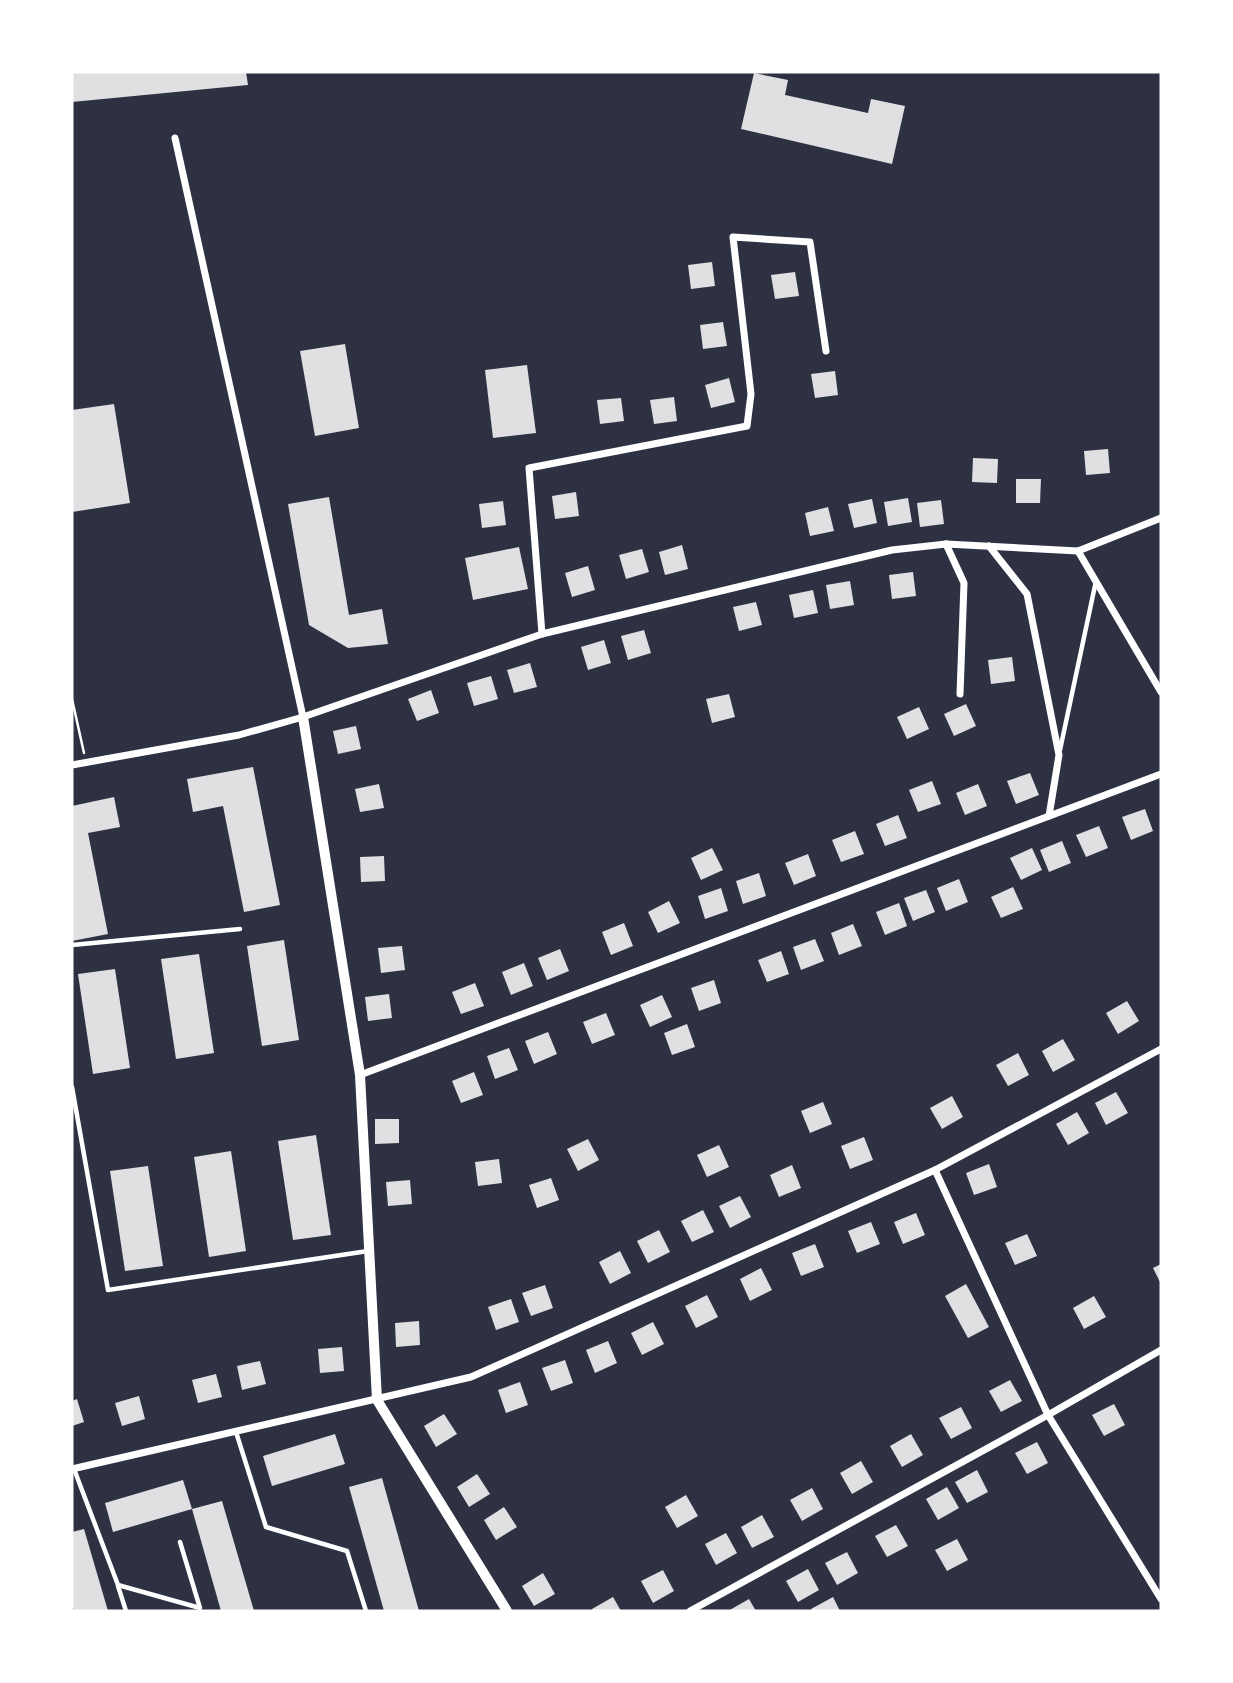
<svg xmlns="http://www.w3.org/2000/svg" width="1233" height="1683" font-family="'Times New Roman',serif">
<rect width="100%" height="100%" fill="#2d3142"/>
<g fill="#e0e0e3">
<polygon points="72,72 246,72 248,85 72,102"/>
<polygon points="754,73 788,80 785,95 868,113 871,99 905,106 892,164 741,129"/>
<polygon points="712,262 715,286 691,289 688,265"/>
<polygon points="795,272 799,296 775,299 771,275"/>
<polygon points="723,322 727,346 703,349 700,325"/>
<polygon points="345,344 359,428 315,436 300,351"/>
<polygon points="527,365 536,433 493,438 485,370"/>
<polygon points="835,371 838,395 815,398 811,374"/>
<polygon points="729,378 735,402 711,408 705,385"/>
<polygon points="674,397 677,421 654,424 650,400"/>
<polygon points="621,398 624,421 600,424 597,400"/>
<polygon points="114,404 130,503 72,512 72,410"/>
<polygon points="1108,449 1110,473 1086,475 1084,451"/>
<polygon points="973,458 998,459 997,483 972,482"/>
<polygon points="1016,479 1041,479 1040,503 1016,503"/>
<polygon points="576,492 579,516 555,519 552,496"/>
<polygon points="329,497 349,615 382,609 388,644 348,648 309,625 288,504"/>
<polygon points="908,498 912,522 888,526 884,502"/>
<polygon points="872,499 877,523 854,528 848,504"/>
<polygon points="941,500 944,524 920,527 917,503"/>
<polygon points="503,501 506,525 482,528 479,504"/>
<polygon points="828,507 834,531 810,536 805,513"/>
<polygon points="682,545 688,569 665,575 659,552"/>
<polygon points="519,547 528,589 473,600 465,558"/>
<polygon points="642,549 649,572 626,579 619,555"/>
<polygon points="588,566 595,590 572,597 565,573"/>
<polygon points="913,572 916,596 892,599 889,575"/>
<polygon points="850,581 854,605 830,609 826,585"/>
<polygon points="813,590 818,613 794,618 789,595"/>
<polygon points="756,602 762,625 739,631 733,607"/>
<polygon points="644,630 651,653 628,660 621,636"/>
<polygon points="604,640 611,663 588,670 581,647"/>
<polygon points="1012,657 1015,681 991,684 988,660"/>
<polygon points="530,663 537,687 514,693 507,670"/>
<polygon points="491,676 498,699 474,706 467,683"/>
<polygon points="431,690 439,713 417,721 408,699"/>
<polygon points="729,694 735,717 712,723 706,699"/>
<polygon points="966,704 976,726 954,736 944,714"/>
<polygon points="919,707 929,729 907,739 897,717"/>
<polygon points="356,726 361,749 338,754 333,731"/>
<polygon points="253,767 280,905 244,912 223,806 193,812 187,779"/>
<polygon points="1030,773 1039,795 1016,804 1007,781"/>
<polygon points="932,781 941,804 918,812 909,790"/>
<polygon points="379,784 384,808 360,812 355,789"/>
<polygon points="978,784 987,806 965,815 956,793"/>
<polygon points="114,797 120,827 88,833 108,934 72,941 72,806"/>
<polygon points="1145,809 1153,831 1131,840 1122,817"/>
<polygon points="898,815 907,838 885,846 876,824"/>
<polygon points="1099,826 1108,848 1086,857 1076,835"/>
<polygon points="855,831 864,854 841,862 832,840"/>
<polygon points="1062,841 1071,863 1049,872 1040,850"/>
<polygon points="712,848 723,870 701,880 691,858"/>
<polygon points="1032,848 1042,870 1021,880 1010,858"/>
<polygon points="808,854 816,876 794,885 785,863"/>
<polygon points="384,856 385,881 361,882 360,857"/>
<polygon points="759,873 766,896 743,904 736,881"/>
<polygon points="959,879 968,902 946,911 937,888"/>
<polygon points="1013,887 1023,909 1001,918 991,897"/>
<polygon points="721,888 728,911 705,919 698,896"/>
<polygon points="926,890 935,912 913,921 904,898"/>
<polygon points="669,901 680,923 658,933 648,912"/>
<polygon points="899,903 907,926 885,935 876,912"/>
<polygon points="624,923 633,946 611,955 602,932"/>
<polygon points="853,924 862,946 839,955 831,933"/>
<polygon points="815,939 824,961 801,970 793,947"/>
<polygon points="284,940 299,1040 262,1046 247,946"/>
<polygon points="402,946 405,970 381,973 378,948"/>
<polygon points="560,949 569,971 547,980 538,958"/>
<polygon points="781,951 789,974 767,982 758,960"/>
<polygon points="199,954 214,1053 176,1059 161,959"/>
<polygon points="524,963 533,986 511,995 502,972"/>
<polygon points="115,969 130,1068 93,1074 78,974"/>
<polygon points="714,980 721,1003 699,1011 691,988"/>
<polygon points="475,983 484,1006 461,1014 452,992"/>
<polygon points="389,994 392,1018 368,1021 365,997"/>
<polygon points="662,995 672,1017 650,1027 640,1005"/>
<polygon points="1127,1001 1139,1021 1118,1034 1106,1013"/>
<polygon points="606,1013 615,1035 592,1044 583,1022"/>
<polygon points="687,1024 695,1047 672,1055 664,1033"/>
<polygon points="548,1032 557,1054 534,1064 525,1041"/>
<polygon points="1063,1039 1075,1060 1053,1072 1042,1051"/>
<polygon points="509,1048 518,1070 495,1079 487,1056"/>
<polygon points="1018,1053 1029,1075 1008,1086 996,1065"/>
<polygon points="474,1072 483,1095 461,1103 452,1081"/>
<polygon points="1116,1092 1128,1113 1106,1125 1095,1103"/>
<polygon points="952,1096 963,1117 942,1129 930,1108"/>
<polygon points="823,1102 832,1124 810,1133 801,1111"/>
<polygon points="1077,1112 1089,1133 1068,1145 1056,1124"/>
<polygon points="375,1119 399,1119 399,1143 375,1144"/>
<polygon points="316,1135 331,1235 293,1240 278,1141"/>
<polygon points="864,1137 873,1160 850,1169 841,1146"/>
<polygon points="588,1139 599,1160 578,1171 567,1149"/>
<polygon points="719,1145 729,1167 707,1177 697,1155"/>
<polygon points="231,1151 246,1251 209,1257 194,1157"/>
<polygon points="499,1159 502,1183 478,1186 475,1162"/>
<polygon points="989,1164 997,1187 974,1195 966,1173"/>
<polygon points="792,1165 801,1188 779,1197 770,1175"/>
<polygon points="148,1166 163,1266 125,1271 110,1171"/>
<polygon points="551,1178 559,1200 537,1208 529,1185"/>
<polygon points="410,1180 412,1204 388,1206 386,1182"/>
<polygon points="740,1196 751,1217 730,1228 719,1206"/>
<polygon points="703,1210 714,1232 692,1242 681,1221"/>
<polygon points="916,1213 925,1235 903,1244 894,1222"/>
<polygon points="871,1222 880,1244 857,1253 848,1231"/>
<polygon points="659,1230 670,1252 648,1263 637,1241"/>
<polygon points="1027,1234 1037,1256 1015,1265 1005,1243"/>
<polygon points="815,1244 824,1267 801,1276 792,1253"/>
<polygon points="620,1251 631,1273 610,1284 599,1262"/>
<polygon points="1161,1264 1161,1284 1153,1268"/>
<polygon points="761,1268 772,1290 750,1301 740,1279"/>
<polygon points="966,1284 989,1327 968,1338 945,1296"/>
<polygon points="545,1285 553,1308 531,1316 522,1293"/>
<polygon points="707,1295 718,1317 696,1328 685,1306"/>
<polygon points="1094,1296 1106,1317 1084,1329 1073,1308"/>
<polygon points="511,1299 519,1322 496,1330 488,1307"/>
<polygon points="419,1321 420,1345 396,1347 395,1323"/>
<polygon points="653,1322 664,1344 642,1355 631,1333"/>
<polygon points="608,1341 617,1363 595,1373 586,1350"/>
<polygon points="342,1347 344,1371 320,1373 318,1349"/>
<polygon points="565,1360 573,1383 551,1391 542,1368"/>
<polygon points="260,1361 266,1384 242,1390 237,1366"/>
<polygon points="216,1374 222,1397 198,1403 192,1380"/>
<polygon points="1010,1380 1022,1401 1001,1412 989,1391"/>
<polygon points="520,1382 528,1405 506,1413 498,1390"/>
<polygon points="139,1396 145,1419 122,1426 115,1403"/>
<polygon points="77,1399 84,1422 72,1426 72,1401"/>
<polygon points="1114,1404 1125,1425 1104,1436 1092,1415"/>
<polygon points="961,1407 972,1428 951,1439 939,1418"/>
<polygon points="444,1414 457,1434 436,1447 424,1426"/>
<polygon points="335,1434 345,1464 272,1486 263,1456"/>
<polygon points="911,1434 923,1455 902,1467 890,1446"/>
<polygon points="1037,1442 1048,1463 1027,1474 1015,1453"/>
<polygon points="861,1461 873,1482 852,1494 840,1473"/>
<polygon points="977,1470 988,1492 967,1503 955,1482"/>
<polygon points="477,1474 490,1494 469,1507 457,1487"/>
<polygon points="382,1478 419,1611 384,1611 349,1487"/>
<polygon points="183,1480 192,1509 113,1532 105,1503"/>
<polygon points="947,1487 959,1508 938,1520 926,1499"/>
<polygon points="812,1488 823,1509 802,1521 790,1500"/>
<polygon points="686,1495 698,1516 677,1528 665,1507"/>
<polygon points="222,1501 254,1611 221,1611 192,1509"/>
<polygon points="504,1507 517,1527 496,1540 484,1520"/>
<polygon points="762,1515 774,1537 752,1548 741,1527"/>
<polygon points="896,1525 908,1546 887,1557 875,1536"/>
<polygon points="84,1529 108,1611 74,1611 72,1603 72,1532"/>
<polygon points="726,1533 737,1553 716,1565 705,1544"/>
<polygon points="957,1539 968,1560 947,1571 935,1550"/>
<polygon points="847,1552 858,1573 837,1585 825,1563"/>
<polygon points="808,1569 819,1590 798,1602 786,1581"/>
<polygon points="663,1570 674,1591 653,1603 641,1581"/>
<polygon points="543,1573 555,1594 534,1606 522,1586"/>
<polygon points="613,1597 621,1611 593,1611 592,1609"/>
<polygon points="833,1597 840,1611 813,1611 811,1609"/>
<polygon points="749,1599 756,1611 728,1611"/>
</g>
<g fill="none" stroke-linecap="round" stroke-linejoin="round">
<polyline stroke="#fff" stroke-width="2.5" points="72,699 84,753"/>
<g stroke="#fff" stroke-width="4.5">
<polyline points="1060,750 1096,581"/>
<polyline points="72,945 240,929"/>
<polyline points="72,1087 108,1290 368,1251"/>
<polyline points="236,1432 266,1527 347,1551 366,1611"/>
<polyline points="74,1469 118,1585 200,1608 180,1542"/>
<polyline points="118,1586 126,1611"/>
</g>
<g stroke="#fff" stroke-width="7">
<polyline points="175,138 303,717"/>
<polyline points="946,544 964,583 960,694"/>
<polyline points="989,546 1027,594 1059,755 1049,816"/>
<polyline points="1078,551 1161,692"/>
<polyline points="542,634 529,468 747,426 751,394 733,237 810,242 826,351"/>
<polyline points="72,765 239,735 303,717 542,634 892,550 946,544 1078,551 1161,518"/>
<polyline points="360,1075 1161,774"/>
<polyline points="935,1170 1048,1415 1161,1599"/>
<polyline points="72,1469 471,1377 935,1170 1161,1049"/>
<polyline points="690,1611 1048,1415 1161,1350"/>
</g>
<polyline stroke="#fff" stroke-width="10" points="303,717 360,1075 377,1400 507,1611"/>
</g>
<rect width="1233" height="1683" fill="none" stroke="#ffffff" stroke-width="147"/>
</svg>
